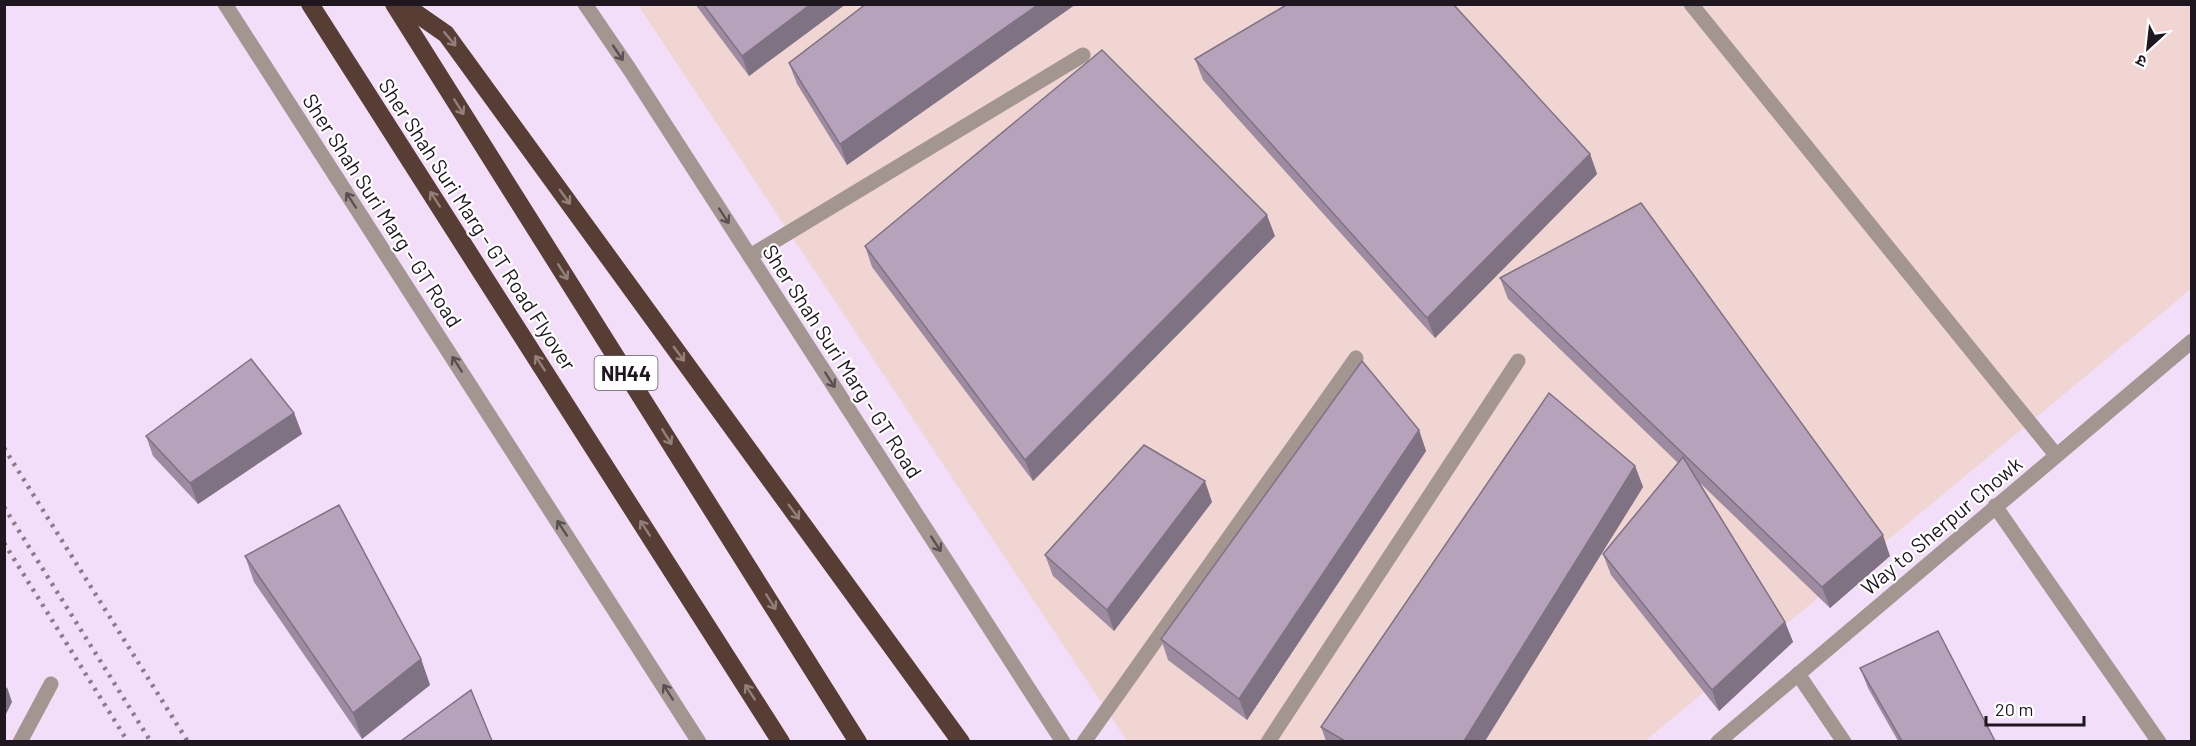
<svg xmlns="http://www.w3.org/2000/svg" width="2196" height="746" font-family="Barlow,'Noto Sans Devanagari',sans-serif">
<rect width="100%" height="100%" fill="#f2def8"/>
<polygon fill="#f0d5d2" points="638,5 2191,5 2191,289 1645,741 1127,741"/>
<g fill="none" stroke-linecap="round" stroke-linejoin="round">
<g stroke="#a39691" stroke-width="15">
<polyline points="225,4 699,742"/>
<polyline points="585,4 630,70 1063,742"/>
<polyline points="1691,4 2056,455"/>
<polyline points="750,256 1083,55"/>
<polyline points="1995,506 2159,742"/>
<polyline points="1798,674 1844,742"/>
<polyline points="20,742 51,684"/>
<polyline points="1084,742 1356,358"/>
<polyline points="1268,742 1518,361"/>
<polyline points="1718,742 2192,341"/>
</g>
<g stroke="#573d33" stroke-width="18">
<polyline points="310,4 781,742"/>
<polyline points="394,4 858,742"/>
<polyline points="403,4 446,34 961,742"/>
</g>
<g stroke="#8a7c8e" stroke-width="4.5" stroke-dasharray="3 6" stroke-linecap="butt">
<polyline points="4,448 188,742"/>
<polyline points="4,507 151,742"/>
<polyline points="4,543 128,742"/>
</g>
</g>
<g fill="#9d8ca1">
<polygon points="695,4 846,4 749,76"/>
<polygon points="866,4 1076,4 847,165 797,84 789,63"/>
<polygon points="1195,59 1590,154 1597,174 1435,338 1203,80"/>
<polygon points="1275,236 1033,481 872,267 865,246"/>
<polygon points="1500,278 1890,556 1830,608 1700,483 1785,622 1793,642 1719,711 1611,575 1603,554 1678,463 1508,299"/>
<polygon points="294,413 302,434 198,504 153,456 146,436"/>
<polygon points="1419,430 1426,451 1247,720 1168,660 1161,639"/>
<polygon points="1635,466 1643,487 1485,741 1326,741 1321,727"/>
<polygon points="1212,502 1114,631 1053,576 1045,555"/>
<polygon points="245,556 421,659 430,685 362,739 254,582"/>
<polygon points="1860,668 1995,741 1898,741 1868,688"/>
</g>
<g fill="#7f7283">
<polygon points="811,4 846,4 749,76 742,56"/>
<polygon points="1039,4 1076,4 847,165 840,144"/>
<polygon points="1590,154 1597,174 1435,338 1427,318"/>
<polygon points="1267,215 1275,236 1033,481 1025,460"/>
<polygon points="294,413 302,434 198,504 190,483"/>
<polygon points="1419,430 1426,451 1247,720 1239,699"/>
<polygon points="1635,466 1643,487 1485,741 1464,741"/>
<polygon points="1205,481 1212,502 1114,631 1107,610"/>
<polygon points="1883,535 1890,556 1830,608 1822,587"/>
<polygon points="1785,622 1793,642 1719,711 1712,690"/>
<polygon points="421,659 430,685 362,739 353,713"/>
<polygon points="7,687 12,702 4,718 4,692"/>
</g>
<g fill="#b6a3bb" stroke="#7f7283" stroke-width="1.5">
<polygon points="703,4 811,4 742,56"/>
<polygon points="866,4 1039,4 840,144 789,63"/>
<polygon points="1288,4 1453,4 1590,154 1427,318 1195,59"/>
<polygon points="1102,50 1267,215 1025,460 865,246"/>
<polygon points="1641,203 1883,535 1822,587 1500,278"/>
<polygon points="251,359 294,413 190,483 146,436"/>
<polygon points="1362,361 1419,430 1239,699 1161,639"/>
<polygon points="1549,393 1635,466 1464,741 1345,741 1321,727"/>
<polygon points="1144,445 1205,481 1107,610 1045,555"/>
<polygon points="1683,457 1785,622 1712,690 1603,554"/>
<polygon points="339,505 421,659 353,713 245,556"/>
<polygon points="1938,631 1995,741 1902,741 1860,668"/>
<polygon points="471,690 492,741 401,741"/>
</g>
<defs><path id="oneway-shaft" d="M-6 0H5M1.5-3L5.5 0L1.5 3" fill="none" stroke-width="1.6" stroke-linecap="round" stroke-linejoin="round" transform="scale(1.5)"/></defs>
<g stroke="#92817a">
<use href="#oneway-shaft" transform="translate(450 39) rotate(50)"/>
<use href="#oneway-shaft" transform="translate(459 107) rotate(58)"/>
<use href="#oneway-shaft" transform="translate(565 197) rotate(54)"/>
<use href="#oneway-shaft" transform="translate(435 199) rotate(-123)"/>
<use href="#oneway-shaft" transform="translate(563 272) rotate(58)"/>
<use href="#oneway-shaft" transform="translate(679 354) rotate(54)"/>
<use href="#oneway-shaft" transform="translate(540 363) rotate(-123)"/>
<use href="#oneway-shaft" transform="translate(667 437) rotate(58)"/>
<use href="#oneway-shaft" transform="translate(794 512) rotate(54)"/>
<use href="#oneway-shaft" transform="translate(645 528) rotate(-123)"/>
<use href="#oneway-shaft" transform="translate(771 602) rotate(58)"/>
<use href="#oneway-shaft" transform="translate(750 692) rotate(-123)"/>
</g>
<g stroke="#5a5053">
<use href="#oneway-shaft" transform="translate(618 53) rotate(56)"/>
<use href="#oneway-shaft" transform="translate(351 200) rotate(-123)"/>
<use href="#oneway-shaft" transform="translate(724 216) rotate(57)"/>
<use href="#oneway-shaft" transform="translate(457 364) rotate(-123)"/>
<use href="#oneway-shaft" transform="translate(830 380) rotate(57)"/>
<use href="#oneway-shaft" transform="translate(562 528) rotate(-123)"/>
<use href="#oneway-shaft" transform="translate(936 544) rotate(57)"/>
<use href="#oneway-shaft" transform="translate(668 692) rotate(-123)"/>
</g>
<g text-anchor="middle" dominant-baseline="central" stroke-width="4.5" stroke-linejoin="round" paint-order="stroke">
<rect fill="#fff" stroke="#625d63" stroke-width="1.5" x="594.5" y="356" width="63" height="34" rx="4.5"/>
<g font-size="20" font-weight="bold" fill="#1e1720">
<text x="626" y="373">NH44</text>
</g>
<g font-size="21" fill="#1e1720" stroke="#fff">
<text transform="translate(383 210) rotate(57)">Sher Shah Suri Marg - GT Road</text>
<text transform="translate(478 224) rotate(57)">Sher Shah Suri Marg - GT Road Flyover</text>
<text transform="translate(843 361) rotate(57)">Sher Shah Suri Marg - GT Road</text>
<text transform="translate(1941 525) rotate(-40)">Way to Sherpur Chowk</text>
</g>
</g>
<rect width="2196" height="746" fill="none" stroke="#1e1720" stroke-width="12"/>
<g transform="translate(2148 48) rotate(207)" stroke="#ffffff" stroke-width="4.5" paint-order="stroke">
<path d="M0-4.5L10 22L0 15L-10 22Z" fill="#1e1720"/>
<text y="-9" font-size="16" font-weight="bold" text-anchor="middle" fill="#1e1720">उ</text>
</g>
<path d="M1986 716v9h98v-9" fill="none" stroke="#1e1720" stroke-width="3"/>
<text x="1995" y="716" font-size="18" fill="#1e1720" stroke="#ffffff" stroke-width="4.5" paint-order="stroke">20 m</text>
</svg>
